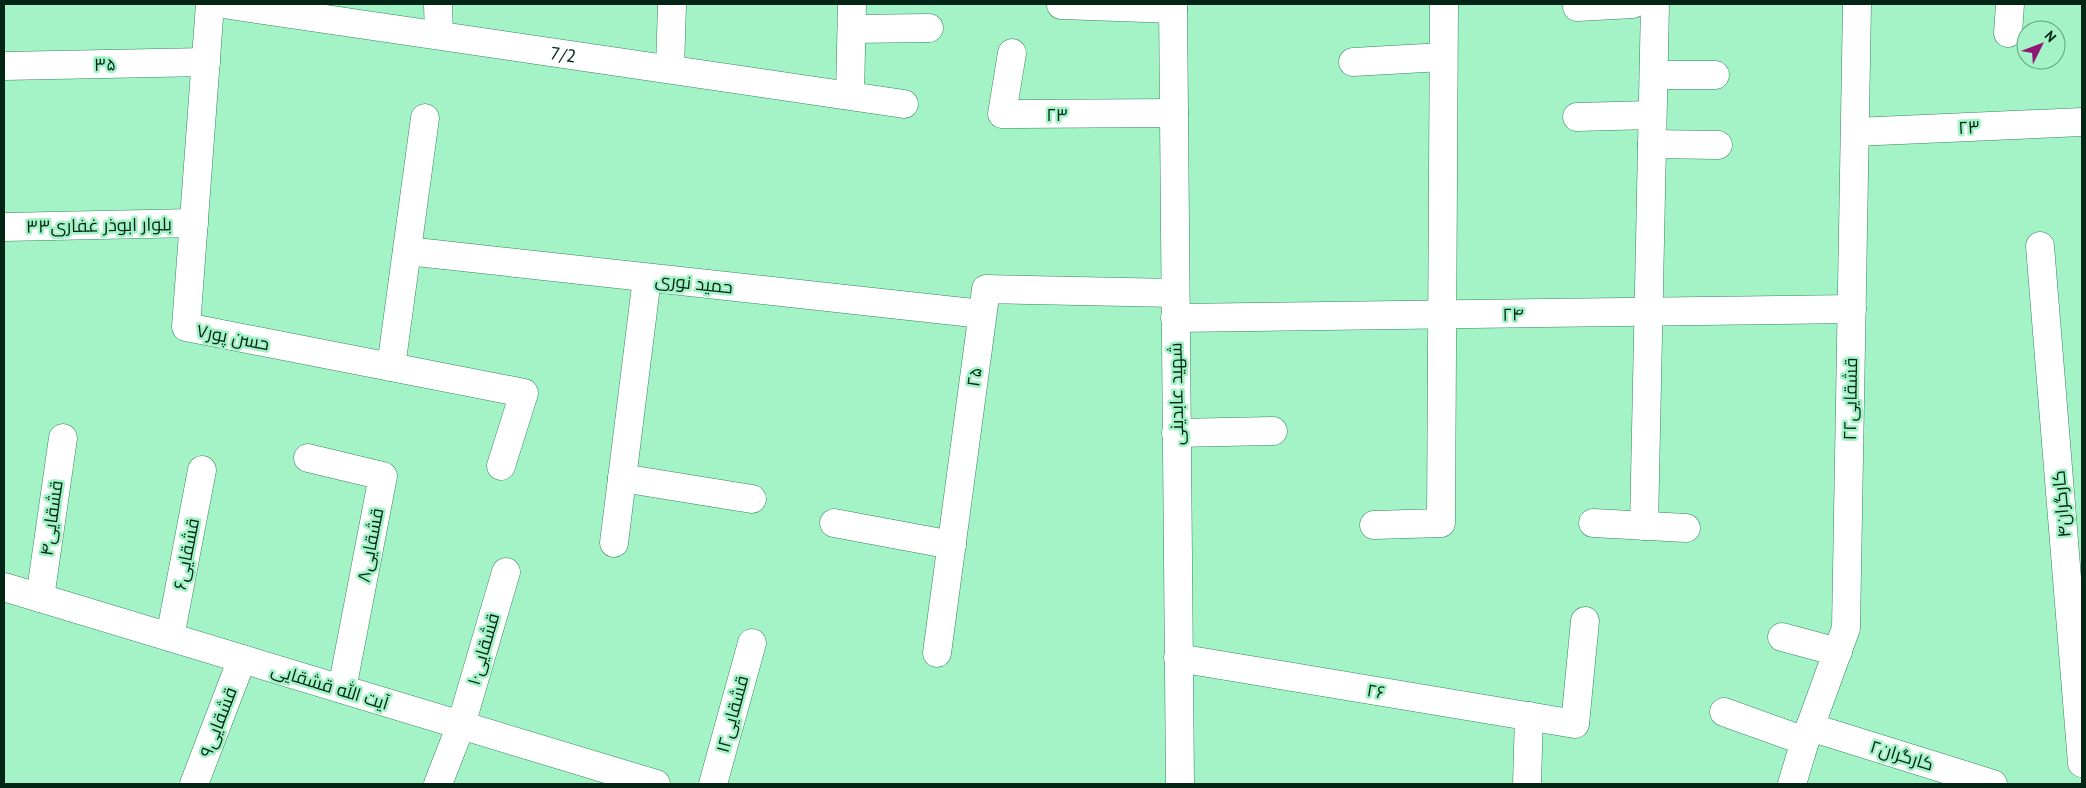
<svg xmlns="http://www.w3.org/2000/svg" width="2086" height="788" font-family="'PT Sans',Cairo,sans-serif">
<rect width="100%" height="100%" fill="#a3f3c7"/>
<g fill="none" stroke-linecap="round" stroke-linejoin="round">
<g stroke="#35855f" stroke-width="29">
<g id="minor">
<polyline points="210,4 186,327 524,393 501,466"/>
<path id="s1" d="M223,4L904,104"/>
<polyline points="438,4 439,35"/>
<polyline points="1173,4 1180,784"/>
<polyline points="1061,5 1173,9"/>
<polyline points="1577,7 1633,4"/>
<polyline points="852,29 929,28"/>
<polyline points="2008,33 2010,4"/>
<polyline points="1012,53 1002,114 1174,113"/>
<polyline points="1353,62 1443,57"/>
<polyline points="4,66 206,62"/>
<polyline points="670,69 672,4"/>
<polyline points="1654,75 1715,75"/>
<polyline points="850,95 852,4"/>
<polyline points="1577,117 1652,115"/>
<polyline points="1855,132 2082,122"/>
<polyline points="1652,144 1718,145"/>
<polyline points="4,227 194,223"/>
<polyline points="2040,246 2082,763"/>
<polyline points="407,251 982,314"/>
<polyline points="1175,318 1852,309"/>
<polyline points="391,367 425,118"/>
<polyline points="1176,433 1273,431"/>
<polyline points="308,458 383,476 342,689"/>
<polyline points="622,478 752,499"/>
<polyline points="834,523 952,545"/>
<polyline points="1593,523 1686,528"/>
<polyline points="1374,525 1441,523 1444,4"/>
<polyline points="1644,526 1655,4"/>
<polyline points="614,543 647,278"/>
<polyline points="4,587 656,784"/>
<polyline points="40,598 63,438"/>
<polyline points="170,637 202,470"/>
<polyline points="1782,637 1838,652"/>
<polyline points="937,653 986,289 1175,293"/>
<polyline points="1178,658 1575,724 1585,621"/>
<polyline points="1724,712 1805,741"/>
<polyline points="1810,727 1993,784"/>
<polyline points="194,784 242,659"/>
<polyline points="438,784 461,725 506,572"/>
<polyline points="713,784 752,643"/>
<polyline points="1527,784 1529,716"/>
<polyline points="1792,784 1805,741 1846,628 1857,4"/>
</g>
</g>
<use href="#minor" stroke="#fff" stroke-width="28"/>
</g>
<g text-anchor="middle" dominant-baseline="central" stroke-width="5" stroke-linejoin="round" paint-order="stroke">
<g font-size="18" fill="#032515" stroke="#a3f3c7">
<text stroke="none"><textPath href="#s1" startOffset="344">7/2</textPath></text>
<text transform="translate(105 64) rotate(-1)">۳۵</text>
<text x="1057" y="114">۲۳</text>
<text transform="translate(1969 127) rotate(-3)">۲۳</text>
<text transform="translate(99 225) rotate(-1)">بلوار ابوذر غفاری۳۳</text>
<text transform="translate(694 283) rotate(6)">حمید نوری</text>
<text transform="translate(1513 314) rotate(-1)">۲۴</text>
<text transform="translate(233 337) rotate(11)">حسن پور۷</text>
<text transform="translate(974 377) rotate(-82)">۲۵</text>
<text transform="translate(1176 394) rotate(-91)">شهید عابدینی</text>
<text transform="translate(1850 399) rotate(-89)">۲۲قشقایی</text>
<text transform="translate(2061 504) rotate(-95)">کارگران۴</text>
<text transform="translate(51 518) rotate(-82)">۴قشقایی</text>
<text transform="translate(370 545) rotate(-79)">۸قشقایی</text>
<text transform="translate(186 554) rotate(-79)">۶قشقایی</text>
<text transform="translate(483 649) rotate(-74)">۱۰قشقایی</text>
<text transform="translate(330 686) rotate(17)">آیت الله قشقایی</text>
<text transform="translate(1376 691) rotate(9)">۲۶</text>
<text transform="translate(732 714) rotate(-75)">قشقایی۱۲</text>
<text transform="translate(218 722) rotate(-69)">۹قشقایی</text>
<text transform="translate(1902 755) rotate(17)">کارگران۲</text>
</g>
</g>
<rect width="2086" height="788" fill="none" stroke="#032515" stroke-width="10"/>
<g transform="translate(2041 45) rotate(48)"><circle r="24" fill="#a3f3c7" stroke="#63a180"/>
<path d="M0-4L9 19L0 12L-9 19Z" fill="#901775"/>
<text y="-8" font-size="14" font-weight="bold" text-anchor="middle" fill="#032515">N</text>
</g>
</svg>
